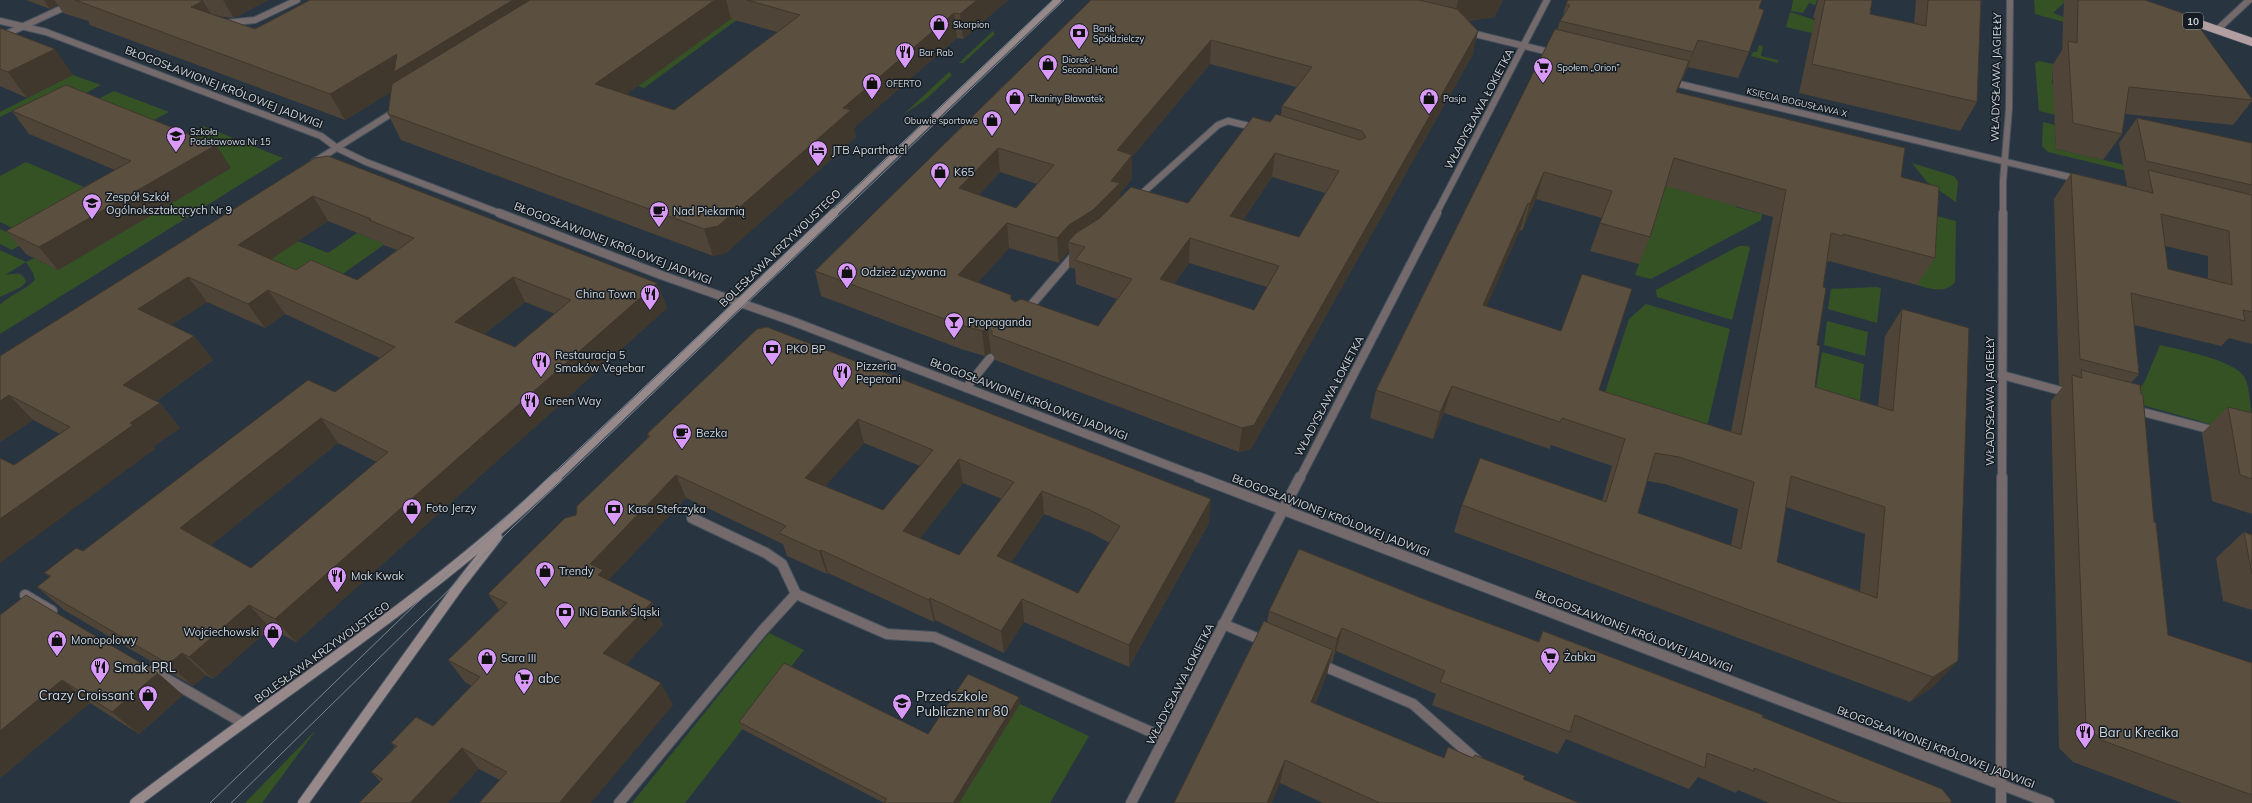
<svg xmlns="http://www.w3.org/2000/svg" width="2252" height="803" font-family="Mulish,sans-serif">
<rect width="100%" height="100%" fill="#283541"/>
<g fill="#355225">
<polygon points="1793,0 1817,0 1815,5 1809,3 1803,13 1791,11"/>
<polygon points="2034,0 2063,0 2066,1 2053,13 2159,53 2064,22 2035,14"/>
<polygon points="750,5 753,8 644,88 638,86"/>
<polygon points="1790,12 1815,20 1812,33 1786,27"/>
<polygon points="993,31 995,34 963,63 959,63"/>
<polygon points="1759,45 1763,46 1761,56 1778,60 1778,63 1751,56 1753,52 1757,52"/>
<polygon points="2039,61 2086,71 2052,66 2052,84 2125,100 2091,123 2039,111 2035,63"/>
<polygon points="949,72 952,75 925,100 904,114"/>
<polygon points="73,75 101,85 41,116 20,107 0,117 0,112"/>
<polygon points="114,91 169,112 137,129 82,107"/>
<polygon points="2043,122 2092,134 2092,136 2055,128 2056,149 2134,167 2135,173 2048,152 2042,146"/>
<path d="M203,126L283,158L0,334V305C10,294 23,292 35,280L33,273L26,262L5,275C14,274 23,271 26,282L21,287L0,297V250L26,262L34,258L58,270L231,168L172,144Z"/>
<polygon points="26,162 105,196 33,238 0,222 0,176"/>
<polygon points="1912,163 1954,176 1958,182 1956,202 1927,182"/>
<polygon points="1645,180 1736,205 1736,207 1762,214 1761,220 1651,279 1635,275 1639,264"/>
<path d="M1879,201L1956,221L1955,282C1945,294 1930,289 1917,285Z"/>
<polygon points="0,229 27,241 12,250 0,244"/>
<polygon points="357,233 385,244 327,285 246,276 298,241 328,253"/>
<polygon points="1739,246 1748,246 1750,248 1732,320 1657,297 1656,290"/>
<polygon points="1877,287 1881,288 1877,323 1828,309 1831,289"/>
<polygon points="1646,304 1730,329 1702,448 1598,414 1629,319"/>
<polygon points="1827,321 1868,332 1865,356 1824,345"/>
<path d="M2160,345C2180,350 2236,360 2245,378C2250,388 2250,406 2252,418L2228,429L2132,402L2145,381Z"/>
<polygon points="1822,352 1864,364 1859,408 1815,394"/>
<polygon points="769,633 804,650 685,803 632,803"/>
<polygon points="1020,704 1089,736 1050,803 959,803"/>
<polygon points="316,730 262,803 245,803"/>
</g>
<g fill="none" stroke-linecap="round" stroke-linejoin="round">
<g stroke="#46525d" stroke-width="8">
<g id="lane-far2">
<polyline points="226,23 255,20 297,0"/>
<polyline points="2217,30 2249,0"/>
<polyline points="1137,198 1218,125 1228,121 1257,128"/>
</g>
</g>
<g stroke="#46525d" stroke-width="10">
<g id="lane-far1">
<polyline points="1027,310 1077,252"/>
<polyline points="2002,375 2069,393"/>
<polyline points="966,388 990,358"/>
<polyline points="2135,410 2216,431"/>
</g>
</g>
<g stroke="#46525d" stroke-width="12">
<g id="lane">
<polyline points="692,518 766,553 782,564 796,594 887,634 934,637 1165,738"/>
<polyline points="25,595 52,611"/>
<polyline points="1223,624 1264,641"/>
<polyline points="1319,664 1413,704 1481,764"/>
<polyline points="153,671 243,723"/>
<polyline points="619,803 763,630 796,594"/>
</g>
</g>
<g stroke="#46525d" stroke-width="8">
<g id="street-far2">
<polyline points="0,21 46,32 321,136 337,148 366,162 502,214"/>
<polyline points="1467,32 1553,53"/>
<polyline points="0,37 80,0"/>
<polyline points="1671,82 2078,179"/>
<polyline points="314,162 397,110"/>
<polyline points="1436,214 1547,0"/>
<polyline points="2003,214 2003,181 2009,109 2010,0"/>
</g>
</g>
<g stroke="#46525d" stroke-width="10">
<g id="street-far1">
<polyline points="499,213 661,275 792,321 1201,478"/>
<polyline points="1300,478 1437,213"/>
<polyline points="2002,478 2003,213"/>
</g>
</g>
<g stroke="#46525d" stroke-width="12">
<g id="street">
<polyline points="1198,477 2049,803"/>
<polyline points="1131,803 1300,477"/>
<polyline points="2001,803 2002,477"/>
</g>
</g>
<g stroke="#46525d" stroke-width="8">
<polyline id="secondary-far2" points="833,214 1058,0"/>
</g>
<g stroke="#46525d" stroke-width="10">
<polyline id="secondary-far1" points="556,478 834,213"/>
</g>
<g stroke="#46525d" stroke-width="12">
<g id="secondary">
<path d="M135,803C276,695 428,600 557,477"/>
<polyline points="303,803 458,587 497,537"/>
</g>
</g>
<g stroke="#46525d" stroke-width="9">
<polyline id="primary" points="2183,18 2252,42"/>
</g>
<use href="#lane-far2" stroke="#746a6b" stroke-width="6"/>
<use href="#lane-far1" stroke="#746a6b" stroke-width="8"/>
<use href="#lane" stroke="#746a6b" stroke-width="10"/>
<use href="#street-far2" stroke="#746a6b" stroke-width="6"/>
<use href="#street-far1" stroke="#746a6b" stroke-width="8"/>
<use href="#street" stroke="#746a6b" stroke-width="10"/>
<use href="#secondary-far2" stroke="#97888a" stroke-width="6"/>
<use href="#secondary-far1" stroke="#97888a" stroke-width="8"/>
<use href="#secondary" stroke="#97888a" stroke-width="10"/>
<use href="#primary" stroke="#b39fa2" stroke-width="8"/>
<g stroke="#7a858f" stroke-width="1">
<polyline points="210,803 449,572 1053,0"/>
<polyline points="231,803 512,528 1064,0"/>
</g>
</g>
<g fill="#4e4437" fill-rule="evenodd">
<path d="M26,0H268L234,18L216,16L255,29L310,0H1008L963,39L957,38L854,128L856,137L726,253L713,256L401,140L388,114L391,92L345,120L90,25L88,21L63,13L58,5L50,9ZM731,19L777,32L674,110L626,94Z"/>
<path d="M1091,0H1503L1494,17L1469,21L1473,54L1251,449L1239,452L995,360L994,356L991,353L985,356L961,349L821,296L815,271ZM1210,64L1296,87L1282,106L1281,115L1188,203L1120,197V193L1132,179V157ZM1000,172L1037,184L1016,208L979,195ZM1272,177L1325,193L1299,237L1243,220ZM1009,248L1059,263L1069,251V267L1075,269L1076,284L1117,299L1098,326L1015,302L1011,300L978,282ZM1189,263L1267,287L1254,310L1174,284Z"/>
<polygon points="1818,0 1872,0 1870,14 1914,24 1916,0 1981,0 1977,102 1960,131 1799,93 1815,18 1813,18"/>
<polygon points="2064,0 2145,0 2252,99 2252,101 2233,125 2125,114 2122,134 2103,160 2056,149 2052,66 2062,50"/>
<path d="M1566,4L1759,8L1749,52L1738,78L1688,67L1677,92L1901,177L1935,258L1917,285L1829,261L1827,263L1823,287L1817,345L1815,387L1878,407L1885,336L1902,309L1934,686L1910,702L1454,532L1462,505L1602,501L1612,466L1551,445L1550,449L1444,413L1433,439L1370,418L1376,390L1557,30L1560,21L1562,18ZM1666,186L1773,217L1731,432L1599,390L1486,306L1520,230L1522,231L1536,199L1602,218L1590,251L1639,264L1650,237ZM1647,481L1665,484L1738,509L1731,546L1638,513ZM1786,507L1865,534L1860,591L1777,562Z"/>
<polygon points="0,28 73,75 27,98 0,86"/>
<polygon points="12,111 231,168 58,270 26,254 6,231 115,170 29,134"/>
<path d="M2137,118L2252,143V344L2229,338L2221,346L2134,325L2139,374L2131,383L2154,522L2168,635L2252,663V803H2182L2073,762L2059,748L2051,401L2063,386L2059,385L2054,199L2071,173L2135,188L2127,186L2119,143ZM2165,246L2208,256V279L2168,269Z"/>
<path d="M315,158L657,283L667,308L296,642L270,628L213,679L206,675L193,686L64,610L37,587L50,577L44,573L83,551L335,392L380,358L285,314L265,328L207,302L171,325L194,336L213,360L156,401L160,403L180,428L153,447L155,449L14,465L60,434L33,420L0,442V356ZM328,221L382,243L383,245L397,250L357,280L296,270L271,259ZM525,302L555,314L515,347L484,334ZM338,443L377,462L251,568L211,545Z"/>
<path d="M757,329L1209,523L1129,667L1024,622L1004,653L935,620L934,622L828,573L827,574L787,556L783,544L686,498L608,580L652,602L663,625L625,665L673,705L500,780L479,769L380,781L371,772L395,747L391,743L433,726L472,686L465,682L448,660L499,610L488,594L576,515L648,437L647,434ZM864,443L920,466L883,510L825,486ZM963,483L1002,499L959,555L920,538ZM1044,514L1091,533L1110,543L1078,593L1011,562Z"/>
<polygon points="2228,407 2252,413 2252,514 2212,501 2202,433"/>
<polygon points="2244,532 2252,535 2252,610 2223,601 2216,558"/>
<polygon points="1434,603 1538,642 1543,631 1762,717 1951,803 1769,803 1738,790 1736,793 1698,777 1689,789 1566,739 1558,754 1432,705 1436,694 1336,651 1332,663 1330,662 1327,674 1315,704 1444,758 1448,747 1473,758 1523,779 1579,803 1323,803 1280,783 1267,623 1269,611"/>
<polygon points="0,615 183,695 139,734 90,703 0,778"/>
<polygon points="1019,697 1020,704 959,803 884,803 742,729 739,722 928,734"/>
</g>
<g fill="#40372d">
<polygon points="44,0 54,0 58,5 50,9"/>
<polygon points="223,0 268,0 234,18"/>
<polygon points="513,0 564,0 401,86 345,120 330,94 397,54"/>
<polygon points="715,0 726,0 731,19 605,110 595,84"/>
<polygon points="977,0 1008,0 963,39 960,14"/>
<polygon points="1458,0 1503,0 1494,17 1453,23"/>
<polygon points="203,1 218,26 191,7"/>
<polygon points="954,13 957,38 854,128 856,137 726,253 713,256 704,229 843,108"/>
<polygon points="1478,31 1473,54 1251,449 1239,452 1242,428"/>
<polygon points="1211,40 1210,64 1132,157 1132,179 1120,193 1120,208 1068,242 1069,251 1059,263 1057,238 1069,225 1111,181 1117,150"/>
<polygon points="1698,40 1688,67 1683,79 1693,52"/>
<polygon points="55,49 73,75 27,98 8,72"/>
<polygon points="1689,61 1679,87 1666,119 1676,92"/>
<polygon points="216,145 231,168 58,270 39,247"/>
<polygon points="998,148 1000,172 962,213 959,188"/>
<polygon points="1275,153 1272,177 1228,241 1230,216"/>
<polygon points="1544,172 1536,199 1522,231 1530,204"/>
<polygon points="313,196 328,221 255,270 238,245"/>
<polygon points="1528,203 1520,230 1475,333 1483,305"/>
<polygon points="1007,223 1009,248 962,300 958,275"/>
<polygon points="1190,238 1189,263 1160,304 1160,279"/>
<polygon points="188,277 207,302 158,334 138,309"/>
<polygon points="513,277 525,302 468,346 455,322"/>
<polygon points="657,283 667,308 296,642 275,619"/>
<polygon points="268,290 285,314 265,328 248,304"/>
<polygon points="988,328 991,353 985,356 982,331"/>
<polygon points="194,336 213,360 144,409 123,385"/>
<polygon points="1452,386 1444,413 1433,439 1440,412"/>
<polygon points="9,395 33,420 0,442 0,401"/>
<polygon points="160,403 180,428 153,447 155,449 0,563 0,519 130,423"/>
<polygon points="321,418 338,443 202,552 180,528"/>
<polygon points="858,419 864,443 812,501 805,478"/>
<polygon points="959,459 963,483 908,554 903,531"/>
<polygon points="676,475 686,498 603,586 590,564"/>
<polygon points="1042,491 1044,514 1000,579 997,556"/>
<polygon points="1211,499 1209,523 1129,667 1129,645"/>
<polygon points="821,550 828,573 827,574 819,551"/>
<polygon points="930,598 935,620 934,622 929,600"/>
<polygon points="1022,599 1024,622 1004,653 1001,631"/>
<polygon points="652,602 663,625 616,675 603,653"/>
<polygon points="249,605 270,628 213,679 189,657"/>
<polygon points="1342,628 1336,651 1332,663 1337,639"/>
<polygon points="1333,650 1327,674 1305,726 1311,702"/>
<polygon points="182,653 206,675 193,686 168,664"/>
<polygon points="1958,661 1934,686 1910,702 1933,677"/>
<polygon points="158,673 183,695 139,734 112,712"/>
<polygon points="62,680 90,703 0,778 0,731"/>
<polygon points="661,683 673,705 591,803 560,803 560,802"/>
<polygon points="1019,697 1020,704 959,803 953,803"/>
<polygon points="462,748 479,769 448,803 410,803"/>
<polygon points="1285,760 1280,783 1272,803 1267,803"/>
</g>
<g fill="#5b4f40" stroke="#40372d" fill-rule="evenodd">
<polygon points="75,0 199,0 203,1 191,7 255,29 310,0 513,0 394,72 397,54 330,94"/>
<polygon points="530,0 715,0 595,84 674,110 800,15 747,0 977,0 960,14 954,13 843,108 851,110 718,226 704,229 388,114 392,84"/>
<path d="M1091,0H1419L1457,9L1478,31L1254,425L1242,428L992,335V331L988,328L982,331L958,324L815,271ZM1211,40L1312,67L1282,106L1362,131L1366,137L1360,140L1276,114L1270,122L1253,117L1188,203L1131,187L1100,218L1076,233L1068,242L1085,247L1075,260L1132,279L1098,326L1021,299L1015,302L1011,299V295L958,275L1007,223L1057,238L1069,225L1093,210L1120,183L1111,181L1132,155L1117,150ZM998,148L1054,165L1016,208L959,188ZM1275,153L1339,171L1299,237L1230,216ZM1190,238L1279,266L1254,310L1160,279Z"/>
<polygon points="1568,0 1762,0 1759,8 1764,10 1749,52 1698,40 1693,52 1560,21 1570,5 1566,4"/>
<polygon points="1825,0 1872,0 1870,14 1926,26 1928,0 1981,0 1977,102 1812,64"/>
<polygon points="2078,0 2145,0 2191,16 2252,99 2252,100 2129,87 2122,134 2073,123 2068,41 2077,43"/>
<polygon points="0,28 55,49 8,72 0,69"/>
<path d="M1555,29L1689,61L1676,92L1905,148L1901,177L1939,187L1935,258L1843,234V236L1831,233L1823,287L1826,288L1817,345L1820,346L1815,387L1893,411L1902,309L1969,328L1958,661L1933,677L1462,505L1480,458L1606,502L1625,439L1562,418L1560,422L1452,386L1440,412L1376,390ZM1674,158L1786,190L1741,435L1599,390L1632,289L1582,274L1561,331L1483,305L1528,203L1530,204L1544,172L1612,191L1600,223L1650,237ZM1655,453L1679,457L1754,482L1741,549L1638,513ZM1791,476L1885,507L1877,598L1777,562Z"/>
<polygon points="66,85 216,145 39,247 6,231 131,161 12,111"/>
<polygon points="2137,118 2252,143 2252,185 2146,161"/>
<path d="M328,156L657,283L275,619L249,605L189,657L182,653L168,664L37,587L51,576L44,573L76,548L83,551L308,380L335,392L395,347L268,290L248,304L188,277L138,309L194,336L123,385L160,403L130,423L133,425L0,519V458L14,465L70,427L9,395L0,401V356L315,158ZM313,196L371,219L369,220L414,238L357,280L311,260L296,270L238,245ZM513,277L571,300L515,347L455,322ZM321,418L388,452L251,568L180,528Z"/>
<path d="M2148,170L2252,195V312L2243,310L2245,321L2131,293L2139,374L2080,359L2071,173L2153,193ZM2161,214L2229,231L2232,285L2168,269Z"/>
<path d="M767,327L1211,499L1129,645L1022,599L1001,631L930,598L929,600L821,550L819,551L779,533L786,526L676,475L590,564L603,570L598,575L652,602L603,653L661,683L560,802L561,803H479L507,772L462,748L410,803H359L383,779L371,772L397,746L391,743L416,717L433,726L480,677L448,660L507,603L488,594L565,518L576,515L577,506L650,436L647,434L757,329ZM858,419L933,450L883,510L805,478ZM959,459L1014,482L959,555L903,531ZM1042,491L1090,510L1120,526L1078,593L997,556Z"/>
<polygon points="2081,370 2140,385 2141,394 2143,395 2154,522 2156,523 2168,635 2252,663 2252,795 2101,740 2086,725 2072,375 2082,378"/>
<polygon points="2228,407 2252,413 2252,479 2240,475"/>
<polygon points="2244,532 2252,535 2252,574"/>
<polygon points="1299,549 1434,603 1539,642 1543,631 1763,715 1762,717 1942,789 1951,800 1951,803 1842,803 1754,768 1754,771 1707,753 1705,768 1575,715 1570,732 1440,682 1445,671 1342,628 1337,639 1269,611"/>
<polygon points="26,595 158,673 112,712 62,680 0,731 0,615"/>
<polygon points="1264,621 1333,650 1311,702 1444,758 1448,747 1473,758 1475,755 1525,776 1523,779 1579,803 1380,803 1285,760 1267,803 1174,803"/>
<polygon points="784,663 928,734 968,674 1019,697 953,803 884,803 887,799 739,722"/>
</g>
<defs>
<g id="shop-pin" transform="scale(1)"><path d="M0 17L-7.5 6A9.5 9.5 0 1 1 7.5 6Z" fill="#d99af7" stroke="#161c21"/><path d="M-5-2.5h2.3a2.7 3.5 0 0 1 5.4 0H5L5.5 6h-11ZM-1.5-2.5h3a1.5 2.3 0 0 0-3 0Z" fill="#111"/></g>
<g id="bank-pin" transform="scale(1)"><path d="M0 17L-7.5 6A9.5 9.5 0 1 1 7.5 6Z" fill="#d99af7" stroke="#161c21"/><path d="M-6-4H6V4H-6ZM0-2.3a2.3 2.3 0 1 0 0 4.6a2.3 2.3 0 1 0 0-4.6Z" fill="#111"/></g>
<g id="restaurant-pin" transform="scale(1)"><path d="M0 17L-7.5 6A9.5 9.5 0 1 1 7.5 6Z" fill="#d99af7" stroke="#161c21"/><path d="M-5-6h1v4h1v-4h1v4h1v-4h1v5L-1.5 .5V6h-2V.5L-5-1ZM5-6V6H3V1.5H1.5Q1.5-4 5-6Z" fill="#111"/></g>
<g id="supermarket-pin" transform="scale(1)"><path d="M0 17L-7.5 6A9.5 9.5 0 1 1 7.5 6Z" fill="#d99af7" stroke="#161c21"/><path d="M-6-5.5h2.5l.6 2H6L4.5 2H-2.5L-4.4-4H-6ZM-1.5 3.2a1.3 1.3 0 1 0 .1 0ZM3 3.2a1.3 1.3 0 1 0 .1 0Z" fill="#111"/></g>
<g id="school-pin" transform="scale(1)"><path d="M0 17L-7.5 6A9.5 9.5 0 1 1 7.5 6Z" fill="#d99af7" stroke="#161c21"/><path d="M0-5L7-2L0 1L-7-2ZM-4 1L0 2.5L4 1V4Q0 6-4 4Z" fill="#111"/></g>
<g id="hotel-pin" transform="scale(1)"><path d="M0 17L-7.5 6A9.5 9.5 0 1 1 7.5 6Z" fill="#d99af7" stroke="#161c21"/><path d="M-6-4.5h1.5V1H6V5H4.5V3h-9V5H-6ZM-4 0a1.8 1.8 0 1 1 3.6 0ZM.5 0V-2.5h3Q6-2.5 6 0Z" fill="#111"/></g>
<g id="cafe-pin" transform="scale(1)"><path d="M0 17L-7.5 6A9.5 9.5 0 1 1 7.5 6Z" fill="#d99af7" stroke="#161c21"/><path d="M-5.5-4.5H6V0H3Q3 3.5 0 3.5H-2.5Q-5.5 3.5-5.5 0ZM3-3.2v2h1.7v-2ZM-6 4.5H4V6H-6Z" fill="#111"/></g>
<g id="bar-pin" transform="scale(1)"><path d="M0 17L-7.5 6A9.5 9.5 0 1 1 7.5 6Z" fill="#d99af7" stroke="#161c21"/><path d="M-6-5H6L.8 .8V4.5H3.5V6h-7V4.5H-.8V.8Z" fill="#111"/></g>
</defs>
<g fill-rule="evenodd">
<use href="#shop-pin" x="939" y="24"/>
<use href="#bank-pin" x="1079" y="33"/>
<use href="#restaurant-pin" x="905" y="52"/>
<use href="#shop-pin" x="1048" y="64"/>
<use href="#supermarket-pin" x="1543" y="67"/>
<use href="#shop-pin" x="872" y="83"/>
<use href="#shop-pin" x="1015" y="98"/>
<use href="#shop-pin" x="1429" y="98"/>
<use href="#shop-pin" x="992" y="120"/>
<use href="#school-pin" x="176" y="136"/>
<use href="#hotel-pin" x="818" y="150"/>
<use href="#shop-pin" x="940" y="172"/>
<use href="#school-pin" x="92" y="203"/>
<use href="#cafe-pin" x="659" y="211"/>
<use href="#shop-pin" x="847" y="272"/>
<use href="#restaurant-pin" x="650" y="294"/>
<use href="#bar-pin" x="954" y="322"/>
<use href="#bank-pin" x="772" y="349"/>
<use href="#restaurant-pin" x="541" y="361"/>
<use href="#restaurant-pin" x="842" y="372"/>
<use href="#restaurant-pin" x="530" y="401"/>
<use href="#cafe-pin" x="682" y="433"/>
<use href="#shop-pin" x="412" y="508"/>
<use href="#bank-pin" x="614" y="509"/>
<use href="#shop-pin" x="545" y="571"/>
<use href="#restaurant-pin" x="337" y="576"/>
<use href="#bank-pin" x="565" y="612"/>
<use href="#shop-pin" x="273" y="632"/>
<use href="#shop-pin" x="57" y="640"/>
<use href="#supermarket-pin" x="1550" y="657"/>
<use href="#shop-pin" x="487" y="658"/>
<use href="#restaurant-pin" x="100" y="667"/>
<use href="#supermarket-pin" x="524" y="678"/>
<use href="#shop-pin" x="148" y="695"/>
<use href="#school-pin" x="902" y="703"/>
<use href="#restaurant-pin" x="2085" y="732"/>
</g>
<g text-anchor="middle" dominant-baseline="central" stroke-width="3" stroke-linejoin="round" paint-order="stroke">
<g font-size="9" fill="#cfd7df" stroke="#161c21" text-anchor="start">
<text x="953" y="24">Skorpion</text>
<text x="1093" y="28">Bank<tspan x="1093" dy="10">Spółdzielczy</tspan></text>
<text x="919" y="52">Bar Rab</text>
<text x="1062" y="59">Diorek -<tspan x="1062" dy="10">Second Hand</tspan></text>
<text x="1557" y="67">Społem „Orion”</text>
<text x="886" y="83">OFERTO</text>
<text x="1029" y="98">Tkaniny Bławatek</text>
<text x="1443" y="98">Pasja</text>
<text x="978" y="120" text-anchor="end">Obuwie sportowe</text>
<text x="190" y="131">Szkoła<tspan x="190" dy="10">Podstawowa Nr 15</tspan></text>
</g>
<g font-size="9" fill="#cfd7df" stroke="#161c21">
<text transform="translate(1797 102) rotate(13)">KSIĘCIA BOGUSŁAWA X</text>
</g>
<rect fill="#161c21" stroke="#989fa6" stroke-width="1" x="2183" y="13" width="20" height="16" rx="3"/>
<g font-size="10" font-weight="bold" fill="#cfd7df">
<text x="2193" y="21">10</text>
</g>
<g font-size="11" fill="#cfd7df" stroke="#161c21">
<text transform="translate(1996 77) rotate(-89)">WŁADYSŁAWA JAGIEŁŁY</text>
<text transform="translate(224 87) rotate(21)">BŁOGOSŁAWIONEJ KRÓLOWEJ JADWIGI</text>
<text transform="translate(1479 109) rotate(-62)">WŁADYSŁAWA ŁOKIETKA</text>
<text transform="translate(613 243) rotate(21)">BŁOGOSŁAWIONEJ KRÓLOWEJ JADWIGI</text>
<text transform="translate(780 248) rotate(-44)">BOLESŁAWA KRZYWOUSTEGO</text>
<text transform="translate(1329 396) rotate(-62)">WŁADYSŁAWA ŁOKIETKA</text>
<text transform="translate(1029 399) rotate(21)">BŁOGOSŁAWIONEJ KRÓLOWEJ JADWIGI</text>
<text transform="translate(1990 401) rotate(-90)">WŁADYSŁAWA JAGIEŁŁY</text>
<text transform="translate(1331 515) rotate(21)">BŁOGOSŁAWIONEJ KRÓLOWEJ JADWIGI</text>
<text transform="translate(1634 631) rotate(21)">BŁOGOSŁAWIONEJ KRÓLOWEJ JADWIGI</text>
<text transform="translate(322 652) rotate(-36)">BOLESŁAWA KRZYWOUSTEGO</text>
<text transform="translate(1180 684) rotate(-63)">WŁADYSŁAWA ŁOKIETKA</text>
<text transform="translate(1936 747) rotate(21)">BŁOGOSŁAWIONEJ KRÓLOWEJ JADWIGI</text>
</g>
<g font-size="11" fill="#cfd7df" stroke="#161c21" text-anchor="start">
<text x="832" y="150">JTB Aparthotel</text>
<text x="954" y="172">K65</text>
<text x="106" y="197">Zespół Szkół<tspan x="106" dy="13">Ogólnokształcących Nr 9</tspan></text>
<text x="673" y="211">Nad Piekarnią</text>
<text x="861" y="272">Odzież używana</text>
<text x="636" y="294" text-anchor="end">China Town</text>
<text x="968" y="322">Propaganda</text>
<text x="786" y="349">PKO BP</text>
<text x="555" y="355">Restauracja 5<tspan x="555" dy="13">Smaków Vegebar</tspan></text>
<text x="856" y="366">Pizzeria<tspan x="856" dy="13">Peperoni</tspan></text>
<text x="544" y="401">Green Way</text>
<text x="696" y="433">Bezka</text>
<text x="426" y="508">Foto Jerzy</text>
<text x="628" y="509">Kasa Stefczyka</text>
<text x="559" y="571">Trendy</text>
<text x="351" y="576">Mak Kwak</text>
<text x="579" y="612">ING Bank Śląski</text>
<text x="259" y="632" text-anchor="end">Wojciechowski</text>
<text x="71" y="640">Monopolowy</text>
<text x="1564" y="657">Żabka</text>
<text x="501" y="658">Sara III</text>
</g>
<g font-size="13" fill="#cfd7df" stroke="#161c21" text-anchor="start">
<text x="114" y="667">Smak PRL</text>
<text x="538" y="678">abc</text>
<text x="134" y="695" text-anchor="end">Crazy Croissant</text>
<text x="916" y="696">Przedszkole<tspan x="916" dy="15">Publiczne nr 80</tspan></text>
<text x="2099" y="732">Bar u Krecika</text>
</g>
</g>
</svg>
